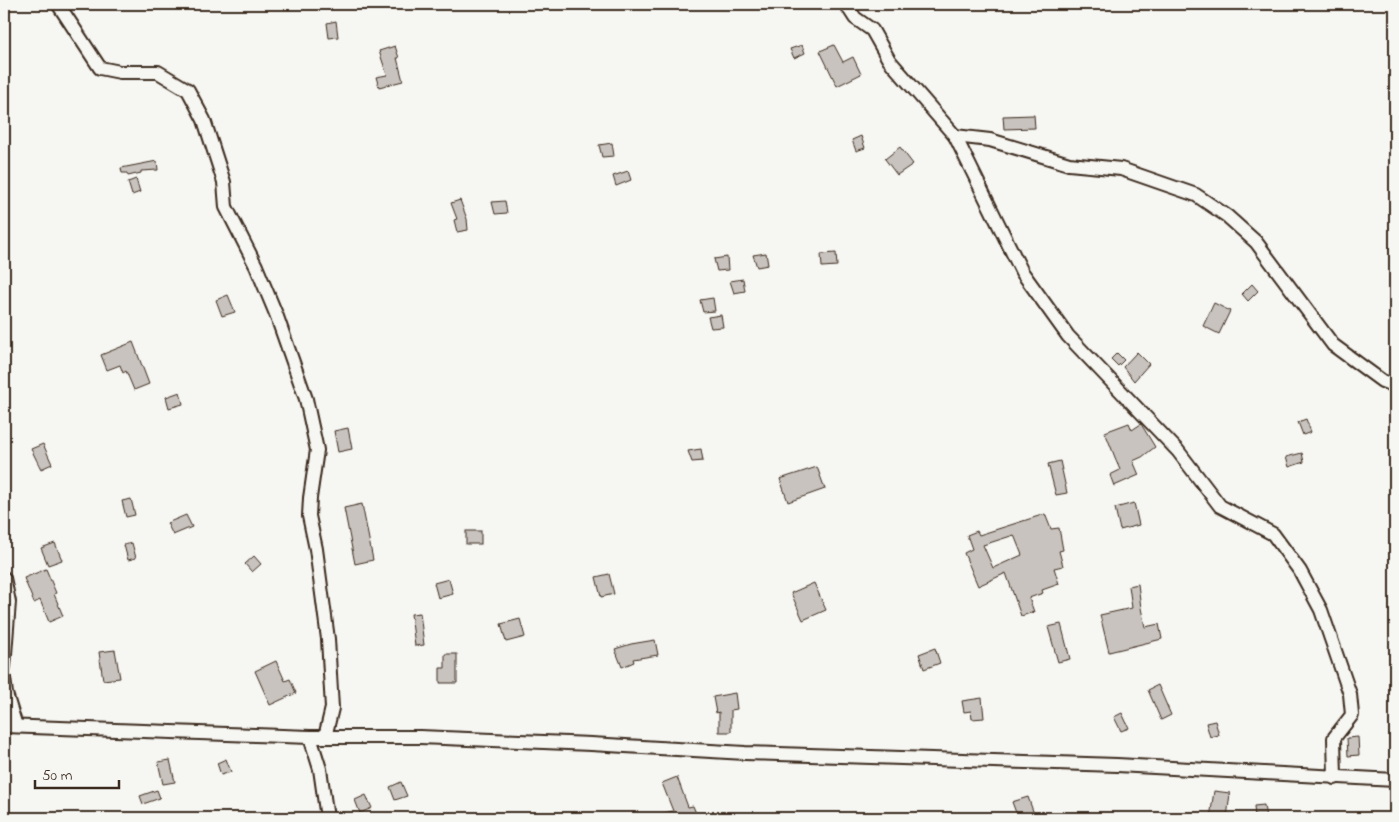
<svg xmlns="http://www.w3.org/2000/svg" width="1399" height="822" font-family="'Indie Flower',sans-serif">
<rect width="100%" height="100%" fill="#f6f6f2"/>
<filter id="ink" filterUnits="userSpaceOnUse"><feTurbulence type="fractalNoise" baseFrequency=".02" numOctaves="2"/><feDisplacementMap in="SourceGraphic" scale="10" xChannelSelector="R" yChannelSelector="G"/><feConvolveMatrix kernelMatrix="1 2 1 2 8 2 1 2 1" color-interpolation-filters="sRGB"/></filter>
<g filter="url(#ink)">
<g fill="#c8c3be" stroke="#3b2a1e" fill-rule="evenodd">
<polygon points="336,21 338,37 329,38 327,23"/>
<polygon points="802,45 805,53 794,58 790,49"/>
<polygon points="834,45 843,62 853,57 861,74 837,86 820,51"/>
<polygon points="395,46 399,58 397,58 403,81 379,87 376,77 387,75 379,51"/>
<polygon points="1034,115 1035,128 1004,129 1003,116"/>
<polygon points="861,136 865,148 856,151 852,140"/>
<polygon points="612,143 614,156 602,157 599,145"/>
<polygon points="900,147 913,164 897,175 885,159"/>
<polygon points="157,161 158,170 141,171 141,173 128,176 127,173 122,173 121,168"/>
<polygon points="628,171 631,180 616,186 613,176"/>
<polygon points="136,179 140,192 132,195 128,182"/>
<polygon points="460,200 467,219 468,230 457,232 454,220 457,219 451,203"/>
<polygon points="505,201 507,213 495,214 492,202"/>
<polygon points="766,253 768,265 757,267 753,255"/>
<polygon points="836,253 837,266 822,267 821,254"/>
<polygon points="727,257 728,270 717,271 714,259"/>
<polygon points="743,279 745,291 734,293 730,281"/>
<polygon points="1252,284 1258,291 1248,301 1242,294"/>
<polygon points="228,295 235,312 222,316 216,300"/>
<polygon points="713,298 715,311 703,312 700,300"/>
<polygon points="1214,303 1230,311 1219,334 1203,326"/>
<polygon points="721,315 723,327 711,328 708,317"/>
<polygon points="133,342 149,384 134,390 126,371 123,373 120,365 107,370 101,355"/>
<polygon points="1137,352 1149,364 1134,381 1123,367"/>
<polygon points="1117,353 1124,360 1118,366 1111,359"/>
<polygon points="180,392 183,404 169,408 166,397"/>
<polygon points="1306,419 1311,432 1303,435 1298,422"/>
<polygon points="1129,423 1132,430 1141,424 1155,447 1142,457 1133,461 1139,475 1114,486 1110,475 1120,470 1105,432"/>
<polygon points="348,428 352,449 338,452 334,431"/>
<polygon points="43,444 52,464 41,469 31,449"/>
<polygon points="701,449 703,461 692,462 688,451"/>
<polygon points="1302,453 1304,462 1289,467 1286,457"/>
<polygon points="1060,461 1067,493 1056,495 1048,464"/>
<polygon points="817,467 825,489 788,502 780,479"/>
<polygon points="131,499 135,515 126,517 122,501"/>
<polygon points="1134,503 1139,525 1120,530 1115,508"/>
<polygon points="362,504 373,560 355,564 344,508"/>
<path d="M1045,514L1051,529L1059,528L1063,550L1059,551L1063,566L1054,568L1059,584L1042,590L1043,593L1029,598L1034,612L1021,616L1006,573L978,586L964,553L972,549L967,535L977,531L979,535ZM1014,535L1022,555L993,568L983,545Z"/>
<polygon points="186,515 192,527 173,535 167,523"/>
<rect x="466" y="531" width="15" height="13"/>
<polygon points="55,543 62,560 48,565 41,548"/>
<polygon points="132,543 136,558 128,560 124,545"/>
<polygon points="254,556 261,564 252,572 245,564"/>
<polygon points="46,569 56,593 54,594 63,616 49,622 40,600 34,603 24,578"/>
<polygon points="609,574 614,594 601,597 596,577"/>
<polygon points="449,579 453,594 438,598 434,583"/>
<polygon points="814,583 826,610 803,620 791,593"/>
<polygon points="1138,584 1141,608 1145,627 1159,624 1162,639 1109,652 1100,615 1132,608 1129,586"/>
<polygon points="420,613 424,645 415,646 411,614"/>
<polygon points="520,619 525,637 506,642 501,624"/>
<polygon points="1061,624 1070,659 1058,662 1048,627"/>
<polygon points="655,640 658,655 633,659 634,662 622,667 615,649 631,644"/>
<polygon points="935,648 940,663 924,669 919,654"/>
<polygon points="115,650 120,678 103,680 99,652"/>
<polygon points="445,654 457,654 457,683 440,683 440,668 445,668"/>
<polygon points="276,661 285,681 290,679 296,693 270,705 255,671"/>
<polygon points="1158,685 1171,715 1161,720 1148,690"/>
<polygon points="735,693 737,709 731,710 731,732 719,732 719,712 716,713 713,697"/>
<polygon points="982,698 984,718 972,719 971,711 964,712 962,701"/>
<polygon points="1122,713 1129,728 1121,731 1114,717"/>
<polygon points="1215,721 1219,735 1210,737 1206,723"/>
<polygon points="1358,737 1359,755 1348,756 1347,738"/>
<polygon points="226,759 231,772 221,775 217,763"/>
<polygon points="170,760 175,782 163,784 158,762"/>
<polygon points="677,777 688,807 693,806 698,818 655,818 655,815 673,811 662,783"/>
<polygon points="401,782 407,796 395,800 390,787"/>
<polygon points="157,790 160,798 143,804 140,796"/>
<polygon points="1214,791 1230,793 1227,818 1210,818"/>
<polygon points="366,795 372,808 360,813 355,800"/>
<polygon points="1028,797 1034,814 1018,818 1012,802"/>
<polygon points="1264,805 1266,818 1255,818 1254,806"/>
</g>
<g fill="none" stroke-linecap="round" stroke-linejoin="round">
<g stroke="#3b2a1e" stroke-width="16">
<g id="minor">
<polyline points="58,4 100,68 120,72 158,72 188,90 204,120 224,182 226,207 256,266 276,314 306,399 317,450 310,498 309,516 316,549 328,639 332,708 325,737"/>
<polyline points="846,4 855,18 872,30 889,60 955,136 1022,272 1068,336 1178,451 1220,506 1273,534 1300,571 1321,610 1350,694 1352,715 1334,738 1335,778"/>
<polyline points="955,136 990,140 1069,164 1121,169 1196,195 1227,216 1256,242 1333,345 1382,381 1395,386"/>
<polyline points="4,578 9,602 4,667"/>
<polyline points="4,678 6,694 16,726"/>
<polyline points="4,726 310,737 420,737 591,744 745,753 1117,765 1395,780"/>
<polyline points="310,737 320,769 327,818"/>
</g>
</g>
<use href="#minor" stroke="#f6f6f2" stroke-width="12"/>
</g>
</g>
<rect width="1399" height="822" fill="none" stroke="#f6f6f2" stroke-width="20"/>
<rect x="10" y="10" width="1379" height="802" fill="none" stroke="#3b2a1e" stroke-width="2" filter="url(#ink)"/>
<path d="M35 780v8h84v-8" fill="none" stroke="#3b2a1e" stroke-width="2.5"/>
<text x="42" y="780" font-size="15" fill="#3b2a1e" stroke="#f6f6f2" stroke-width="4" paint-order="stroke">50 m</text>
</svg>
